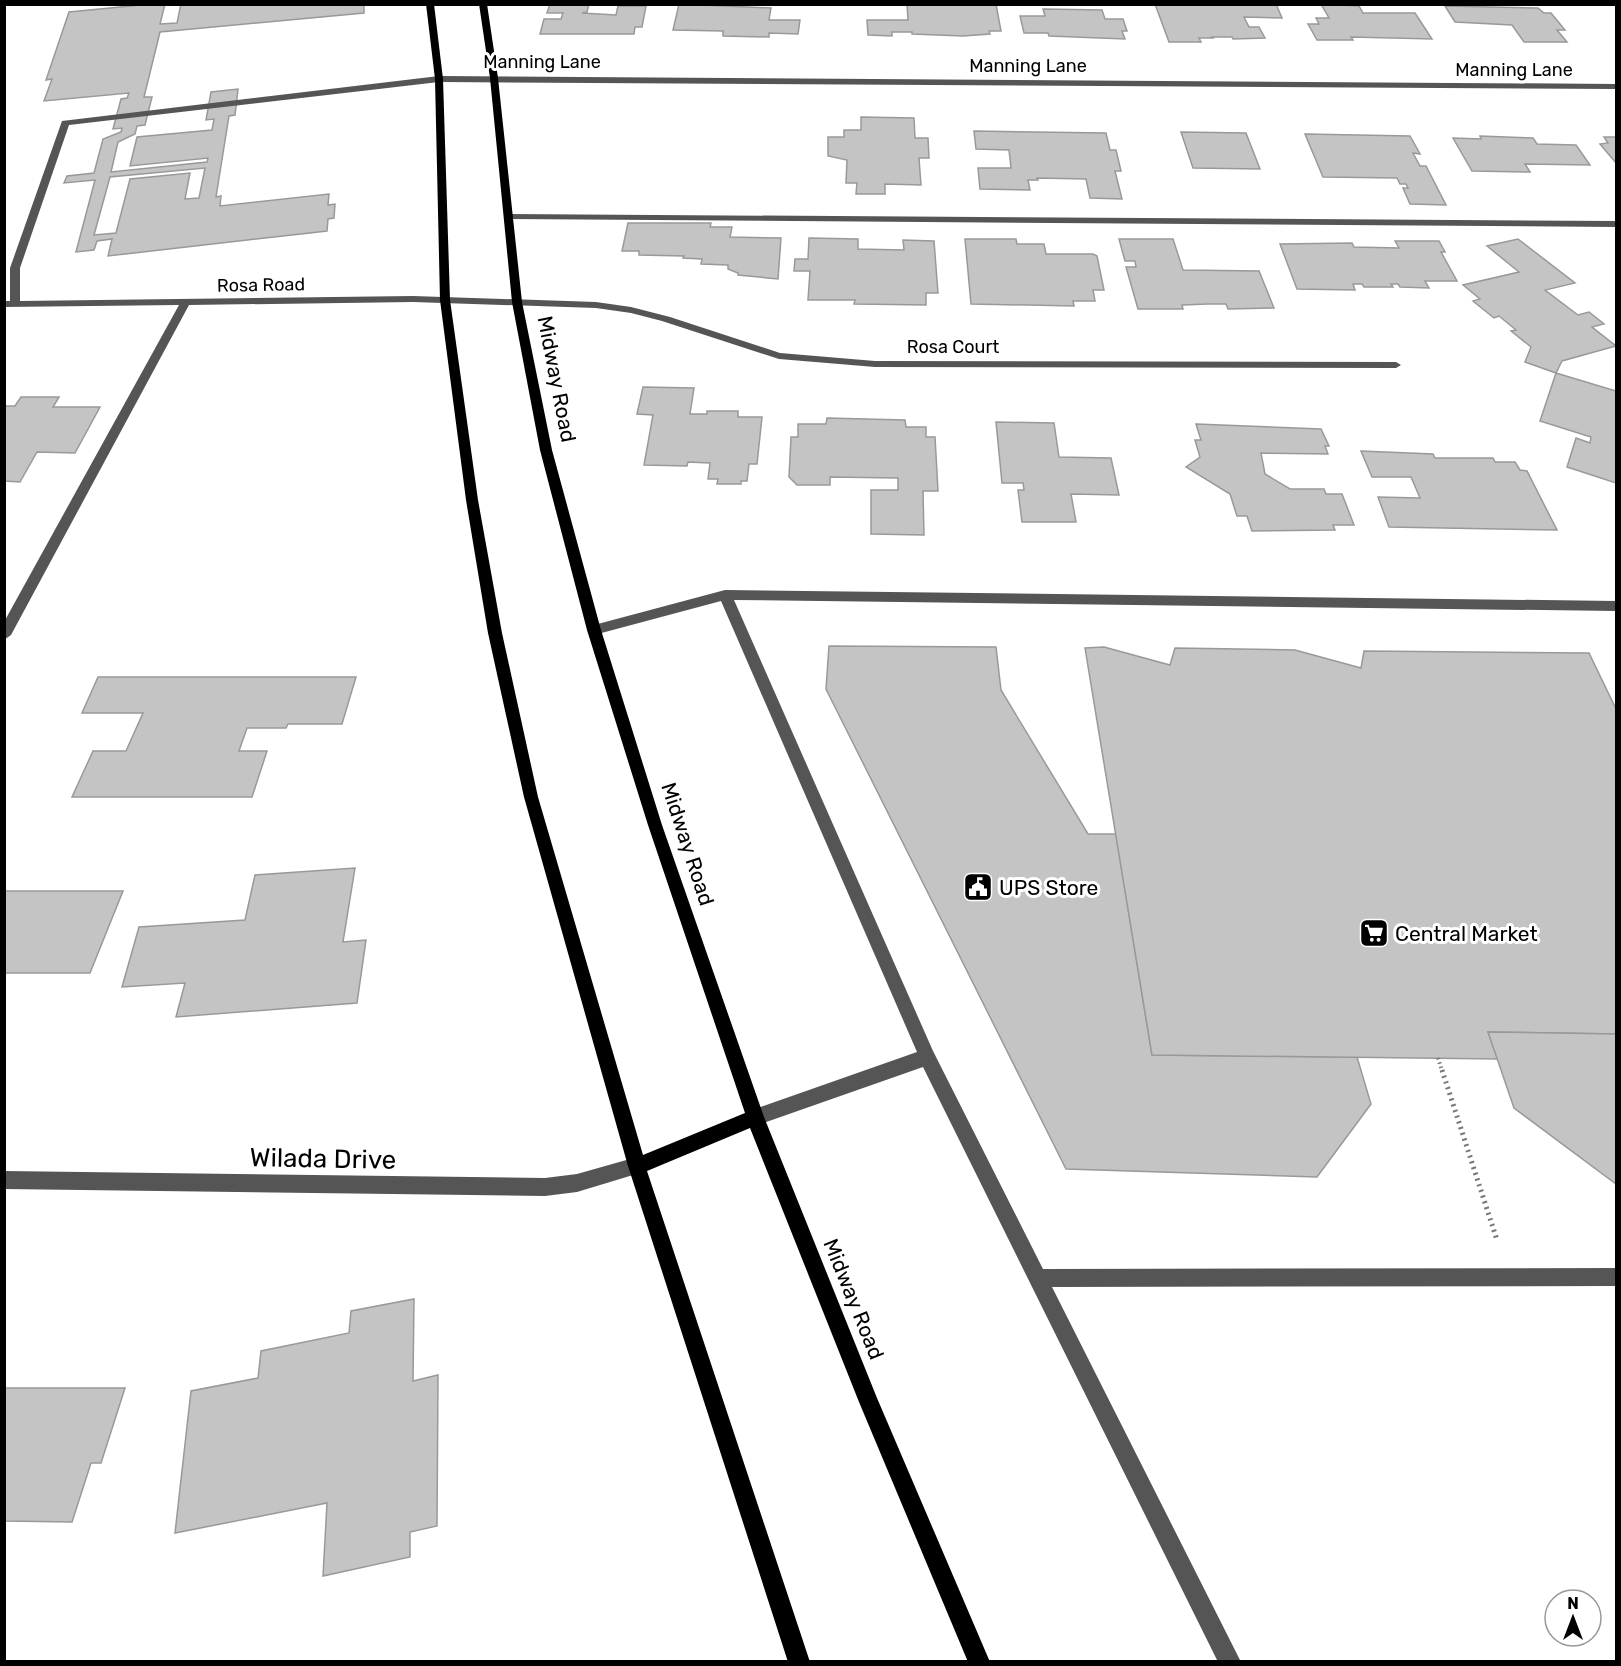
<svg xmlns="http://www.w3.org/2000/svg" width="1621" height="1666" font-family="Rubik,sans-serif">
<rect width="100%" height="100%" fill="#fff"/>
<g fill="#c4c4c4" stroke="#999" stroke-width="1.5" fill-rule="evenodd">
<path d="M151,4H165L160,24L177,23L181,4H364V13L160,32L144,97H152L145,125L137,126L135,134L118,142L111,172L207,162L208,158L130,166L137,137L212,130L214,119L206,120L211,92L238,89L235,115L229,116L216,197L221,196L220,206L329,194L328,205L335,204L334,218L328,219L327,231L108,256L112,239L97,241L94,250L76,252L95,180L64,183L67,176L94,173L103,139L121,132L122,128L113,129L121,99L127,98L129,93L44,101L52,79L46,80L69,12ZM205,168L199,198L185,199L190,173L130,179L116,233L94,235L110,177Z"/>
<polygon points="550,4 589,4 587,12 582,13 616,15 618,6 646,6 642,27 635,27 634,34 540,34 544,19 561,19 563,13 547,13"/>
<polygon points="679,4 771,8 769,20 800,20 798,34 769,33 769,37 723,36 723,31 673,30"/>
<polygon points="907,4 996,4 1001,31 989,31 990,34 963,36 912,34 912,32 892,32 892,36 868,35 867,20 908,20"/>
<polygon points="1155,4 1276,4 1282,18 1244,17 1249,27 1259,27 1265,38 1233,39 1232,37 1212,37 1213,38 1199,38 1201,42 1169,42"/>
<polygon points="1321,4 1359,6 1363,13 1415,13 1432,39 1351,37 1353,40 1317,40 1308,24 1319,24 1316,18 1329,18"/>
<polygon points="1445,6 1538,8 1544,13 1551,13 1565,30 1557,30 1567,42 1524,42 1512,25 1455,22"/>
<polygon points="1043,9 1102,10 1105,19 1123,19 1127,31 1122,31 1125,39 1049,36 1048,33 1024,33 1020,16 1045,16"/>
<polygon points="861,117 914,118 915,138 928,138 929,158 919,158 921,185 885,184 885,194 856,194 857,183 846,183 847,160 828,156 828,137 844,137 844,130 861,130"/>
<polygon points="974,131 1106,133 1110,150 1116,150 1121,171 1115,171 1122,199 1090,198 1086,179 1037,178 1038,180 1028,180 1030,190 980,189 978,168 1011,168 1009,150 976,149"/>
<polygon points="1181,132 1246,133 1260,169 1193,168"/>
<polygon points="1305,134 1410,136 1420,154 1413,153 1420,166 1426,166 1446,205 1410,204 1403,188 1408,188 1406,184 1400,184 1397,178 1323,177"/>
<polygon points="1480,136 1533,138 1537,144 1576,145 1590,165 1525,164 1530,172 1472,171 1453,138 1481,139"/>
<polygon points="1604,137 1616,137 1616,163 1600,144 1608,143"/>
<polygon points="628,223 711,223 710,227 732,227 730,237 781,238 778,279 738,275 738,273 728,269 728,265 701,264 702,259 683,258 684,256 639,255 639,251 622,251"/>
<polygon points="809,238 858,239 858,249 904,250 903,240 934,241 938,293 926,293 926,305 854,304 855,300 808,300 810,271 794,271 795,259 808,259"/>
<polygon points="965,239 1016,239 1017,244 1044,244 1046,254 1093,254 1097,256 1104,290 1093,290 1095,301 1073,301 1074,306 971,304"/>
<polygon points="1119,239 1173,239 1183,270 1259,271 1274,308 1228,309 1226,304 1208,304 1182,305 1183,309 1138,309 1126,267 1136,267 1135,261 1125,261"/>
<polygon points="1518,239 1575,283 1545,290 1578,315 1589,312 1604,324 1592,327 1616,346 1562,361 1556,373 1525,362 1531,347 1511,331 1516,330 1499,316 1494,318 1473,301 1480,299 1463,285 1519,272 1487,246"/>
<polygon points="1395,241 1439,241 1445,252 1441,252 1457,281 1425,281 1429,288 1400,287 1398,284 1391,284 1393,287 1364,287 1362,284 1353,284 1355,290 1297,289 1280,244 1352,243 1354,247 1399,248"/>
<polygon points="1556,373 1616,391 1616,483 1567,467 1576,438 1590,443 1591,437 1540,421"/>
<polygon points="643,387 694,388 690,414 707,414 707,411 738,411 738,417 762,417 757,464 749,464 747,481 741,481 741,484 717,484 718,479 708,479 710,463 688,462 687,466 644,465 653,415 637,414"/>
<polygon points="21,397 59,397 53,407 100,407 75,453 37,452 20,482 4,481 4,409 6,406 15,406"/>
<polygon points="827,418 905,420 906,427 926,427 926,437 935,437 938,491 923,491 924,535 871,534 871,490 898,490 898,478 830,477 830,485 797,485 789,477 791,437 798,437 798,424 826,424"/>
<polygon points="996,422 1054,423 1059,457 1111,458 1119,495 1071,494 1076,522 1022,522 1018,490 1024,490 1023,483 1002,483"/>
<polygon points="1196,424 1321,429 1329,446 1325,446 1328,454 1261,453 1265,474 1290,489 1324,489 1326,494 1342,494 1354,525 1333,525 1335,530 1252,531 1247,516 1237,516 1230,494 1186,467 1200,457 1195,440 1201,440"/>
<polygon points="1361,451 1433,454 1435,458 1493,458 1495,462 1515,462 1520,470 1527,471 1557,530 1389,527 1378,497 1420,498 1411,477 1372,477"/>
<polygon points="829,646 996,647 1001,690 1088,834 1116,834 1152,1055 1357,1057 1371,1104 1317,1177 1066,1169 826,689"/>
<polygon points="1104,647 1170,665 1175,648 1295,650 1361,668 1364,651 1589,653 1616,709 1616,1034 1488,1032 1498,1059 1152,1055 1085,648"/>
<polygon points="98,677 356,677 342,724 288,724 286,728 247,728 239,751 267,751 252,797 72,797 93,751 126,751 143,713 82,713"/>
<polygon points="355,868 343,942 366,940 357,1003 176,1017 185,983 122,987 139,927 245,920 255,875"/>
<polygon points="4,891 123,891 90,973 4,973"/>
<polygon points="1488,1032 1616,1034 1616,1184 1514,1108"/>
<polygon points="414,1299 413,1381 438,1375 437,1526 410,1532 410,1557 323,1576 327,1503 175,1533 191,1391 258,1378 261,1351 349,1333 351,1311"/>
<polygon points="4,1388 125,1388 101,1463 91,1463 72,1522 4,1521"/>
</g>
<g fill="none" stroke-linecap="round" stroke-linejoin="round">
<polyline stroke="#777" stroke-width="4" stroke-dasharray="1.5 3" stroke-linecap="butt" points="1438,1058 1442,1071"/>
<polyline stroke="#777" stroke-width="5" stroke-dasharray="2 4" stroke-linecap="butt" points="1442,1070 1497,1240"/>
<g fill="#555" fill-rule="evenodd">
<polygon points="439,76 1616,84 1616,89 439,82 69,125 20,268 20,301 413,296 596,302 631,307 670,317 780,353 875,361 1396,362 1401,365 1396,368 875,367 779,359 662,321 631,313 596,308 413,302 189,305 11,635 4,640 4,622 179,305 4,307 4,301 10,301 10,268 62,121"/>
<polygon points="506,214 1616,221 1616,227 509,219 504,216"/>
<polygon points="725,590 1616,601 1616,611 734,600 933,1051 1043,1269 1616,1268 1616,1286 1052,1287 1241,1662 1218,1662 923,1067 755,1126 749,1123 746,1117 749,1111 917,1052 721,601 594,635 587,630 594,625"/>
<polygon points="637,1157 643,1160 646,1166 643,1172 577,1192 545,1196 4,1189 4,1171 545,1178 577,1174"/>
</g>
<polygon fill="#000" fill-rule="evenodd" points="426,4 434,4 443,79 450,300 478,500 502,633 538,797 643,1155 745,1113 648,825 587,630 540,450 512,302 490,78 479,4 487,4 498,78 522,302 552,450 601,630 662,825 764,1117 877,1398 990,1662 968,1662 859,1402 750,1128 647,1171 810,1662 788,1662 628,1166 524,797 488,633 466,500 440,300 435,79"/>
</g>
<defs>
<g id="civic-square" transform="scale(1.5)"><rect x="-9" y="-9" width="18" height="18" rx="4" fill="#000" stroke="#fff"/><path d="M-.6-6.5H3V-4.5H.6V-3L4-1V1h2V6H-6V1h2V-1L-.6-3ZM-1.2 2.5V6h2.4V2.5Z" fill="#fff"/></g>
<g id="supermarket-square" transform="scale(1.5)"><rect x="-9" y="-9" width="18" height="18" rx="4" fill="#000" stroke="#fff"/><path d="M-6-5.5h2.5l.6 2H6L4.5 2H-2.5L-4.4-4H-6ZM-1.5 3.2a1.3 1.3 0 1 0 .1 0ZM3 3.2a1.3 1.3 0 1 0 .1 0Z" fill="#fff"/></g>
</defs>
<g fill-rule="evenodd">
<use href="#civic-square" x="978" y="887"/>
<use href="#supermarket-square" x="1374" y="933"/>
</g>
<g text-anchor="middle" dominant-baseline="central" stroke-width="6" stroke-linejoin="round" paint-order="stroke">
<g font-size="18" fill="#000" stroke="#fff">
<text x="542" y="62">Manning Lane</text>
<text x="1028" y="66">Manning Lane</text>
<text x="1514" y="70">Manning Lane</text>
<text transform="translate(261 285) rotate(-1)">Rosa Road</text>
<text x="953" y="347">Rosa Court</text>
</g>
<g font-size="21" fill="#000" stroke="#fff">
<text transform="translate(557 379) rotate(79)">Midway Road</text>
<text transform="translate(688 844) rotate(72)">Midway Road</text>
<text transform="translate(854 1299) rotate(68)">Midway Road</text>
</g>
<g font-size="21" fill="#000" stroke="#fff" text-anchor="start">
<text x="999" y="887">UPS Store</text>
<text x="1395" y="933">Central Market</text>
</g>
<g font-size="26" fill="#000" stroke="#fff">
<text transform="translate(323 1159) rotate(1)">Wilada Drive</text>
</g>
</g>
<rect width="1621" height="1666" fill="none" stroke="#000000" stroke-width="12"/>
<g transform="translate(1573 1618)"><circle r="28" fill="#ffffff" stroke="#999999" stroke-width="1.5"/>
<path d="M0-4.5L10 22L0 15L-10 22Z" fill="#000000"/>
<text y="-9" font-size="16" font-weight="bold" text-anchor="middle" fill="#000000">N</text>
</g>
</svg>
